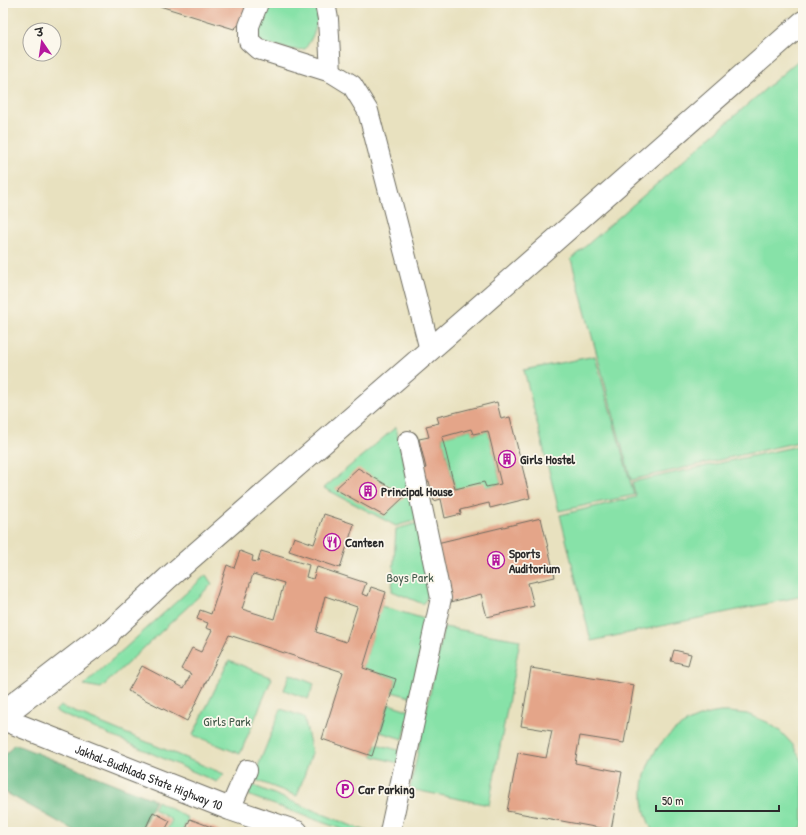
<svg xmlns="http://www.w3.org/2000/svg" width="806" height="835" font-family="'Patrick Hand','Playpen Sans Deva',sans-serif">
<rect width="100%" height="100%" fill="#fbf7ec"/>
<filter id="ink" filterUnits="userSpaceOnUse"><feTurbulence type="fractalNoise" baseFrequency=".025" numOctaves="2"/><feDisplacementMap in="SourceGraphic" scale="8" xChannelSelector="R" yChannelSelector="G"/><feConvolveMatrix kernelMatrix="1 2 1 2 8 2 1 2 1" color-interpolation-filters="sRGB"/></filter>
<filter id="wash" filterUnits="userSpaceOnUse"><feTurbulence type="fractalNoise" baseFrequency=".012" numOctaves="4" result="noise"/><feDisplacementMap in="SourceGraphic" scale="16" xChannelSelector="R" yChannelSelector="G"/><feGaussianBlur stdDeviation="0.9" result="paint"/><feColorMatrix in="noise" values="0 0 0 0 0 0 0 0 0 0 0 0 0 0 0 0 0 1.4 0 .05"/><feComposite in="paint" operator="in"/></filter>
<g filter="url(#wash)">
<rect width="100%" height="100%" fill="#e8e1bf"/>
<g fill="#87e2a8" stroke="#59866a">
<path d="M264,3H315C322,18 314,36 305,49C295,51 287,49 277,46C273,45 265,45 262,42C251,35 261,12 264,3Z"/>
<polygon points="803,56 803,441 631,480 571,259"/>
<polygon points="595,356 634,495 559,511 524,370"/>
<polygon points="396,427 417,520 396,526 324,488"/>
<polygon points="471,429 473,434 488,431 501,484 486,487 455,489 442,437"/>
<polygon points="803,445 803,596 591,641 560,515 636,497 632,482"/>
<polygon points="418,523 430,593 423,604 392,591 396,529"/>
<polygon points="206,575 212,584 101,688 84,685"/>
<polygon points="381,606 428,620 410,697 392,692 396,679 363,668"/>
<polygon points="444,627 520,640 489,805 410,789"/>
<polygon points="229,660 272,678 240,754 193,735"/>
<polygon points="290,674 314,684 308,699 284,690"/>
<polygon points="389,704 411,711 403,739 380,732"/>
<polygon points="60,706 224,774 217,782 55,711"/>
<polygon points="281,709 304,717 312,753 297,796 253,779"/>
<path d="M720,712H729L747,714L767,722L780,731L793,745L803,764V824L799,832H653C648,822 644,811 643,800C640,753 675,718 720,712Z"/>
<polygon points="376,744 402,751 398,763 372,756"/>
<polygon points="247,783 352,826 370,832 349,832 250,796"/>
<polygon points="157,801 188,818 182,832 166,832 172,820 153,809"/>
</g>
<polygon fill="#6dc08c" stroke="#4c765c" points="14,744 155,800 140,832 74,832 75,831 3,791 3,758"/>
<g id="blocks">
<g fill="#e4a589" fill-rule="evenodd">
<polygon points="150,3 251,3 244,20 234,29"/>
<path d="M497,402L501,419L510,417L530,498L490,508L489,503L460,510L461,514L445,518L441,499L434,501L429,481L410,486L407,472L426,468L419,439L429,437L426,426L439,423L437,417ZM471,429L473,434L488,431L501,484L486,487L484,482L455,489L442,437Z"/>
<polygon points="358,468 405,496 384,516 335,489"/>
<polygon points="324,514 354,524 340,568 289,551 294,537 314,544"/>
<polygon points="541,518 555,577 528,583 534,606 487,617 481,594 451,602 437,543"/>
<path d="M240,551L253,556L252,561L258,562L261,551L309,565L306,577L313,579L317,567L366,583L362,594L368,596L371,587L386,592L363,668L396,679L372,756L322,739L343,672L229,635L187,721L128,691L142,666L184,688L191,674L181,669L192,648L201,652L212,630L206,628L208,623L197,619L200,610L211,614L227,565L234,568ZM253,574L284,583L274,619L242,609ZM325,596L357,607L346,642L316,632Z"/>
<polygon points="674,650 691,654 688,665 671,661"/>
<polygon points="531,668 634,685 624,743 580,736 575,763 622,772 611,830 507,811 518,753 546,758 552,731 521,726"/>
<polygon points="153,812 170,821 164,832 144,832"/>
<polygon points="190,819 214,828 222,832 185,832"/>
</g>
</g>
</g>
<g filter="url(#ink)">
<use href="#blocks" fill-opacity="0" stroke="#6d6b5f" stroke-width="1"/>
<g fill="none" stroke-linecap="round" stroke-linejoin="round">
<g stroke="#6d6b5f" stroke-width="22">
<g id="minor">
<polyline points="258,3 249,26 249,41 258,49 331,72 352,85 368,111 430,350"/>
<polyline points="325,3 328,19 331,72"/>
<polyline points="3,711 104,633 111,631 109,637 6,715 3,716"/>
<polyline points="230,809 247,770"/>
<polyline points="390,832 441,598 408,441"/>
</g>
</g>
<g stroke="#6d6b5f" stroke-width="24">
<polyline id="tertiary" points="111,631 168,578 478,308 803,22"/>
</g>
<g stroke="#6d6b5f" stroke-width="24">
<g id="trunk">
<path id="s1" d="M3,719L230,809L297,832"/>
</g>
</g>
<use href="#minor" stroke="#fff" stroke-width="20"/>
<use href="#tertiary" stroke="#fff" stroke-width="22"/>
<use href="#trunk" stroke="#fff" stroke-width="22"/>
</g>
</g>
<defs>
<g id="building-ring" transform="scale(0.9)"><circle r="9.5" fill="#fbf7ec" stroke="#b5179e" stroke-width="1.5"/><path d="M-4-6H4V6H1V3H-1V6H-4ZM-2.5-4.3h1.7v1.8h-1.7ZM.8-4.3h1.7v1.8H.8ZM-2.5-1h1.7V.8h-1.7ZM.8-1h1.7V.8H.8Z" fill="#b5179e"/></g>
<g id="restaurant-ring" transform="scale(0.9)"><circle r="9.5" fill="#fbf7ec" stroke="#b5179e" stroke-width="1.5"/><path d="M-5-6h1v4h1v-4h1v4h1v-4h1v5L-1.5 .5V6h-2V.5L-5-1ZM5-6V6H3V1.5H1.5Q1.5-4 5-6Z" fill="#b5179e"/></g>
<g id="parking-ring" transform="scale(0.9)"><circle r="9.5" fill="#fbf7ec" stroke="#b5179e" stroke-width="1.5"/><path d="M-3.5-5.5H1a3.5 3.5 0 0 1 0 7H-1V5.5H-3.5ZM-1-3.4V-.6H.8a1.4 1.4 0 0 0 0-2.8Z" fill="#b5179e"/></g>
</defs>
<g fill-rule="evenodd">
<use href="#building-ring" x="507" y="459"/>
<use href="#building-ring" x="368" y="491"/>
<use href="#restaurant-ring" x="332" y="542"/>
<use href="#building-ring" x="496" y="560"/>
<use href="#parking-ring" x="345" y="789"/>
</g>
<g text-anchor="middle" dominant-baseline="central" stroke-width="3.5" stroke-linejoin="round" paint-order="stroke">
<g font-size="13" font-weight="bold" fill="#2b2b2b" stroke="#fbf7ec" text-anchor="start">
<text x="520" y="459">Girls Hostel</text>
<text x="381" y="491">Principal House</text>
<text x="345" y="542">Canteen</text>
<text x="509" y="553">Sports<tspan x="509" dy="15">Auditorium</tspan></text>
<text x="358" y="789">Car Parking</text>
</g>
<g font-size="13" fill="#42594a" stroke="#fbf7ec">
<text x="410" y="577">Boys Park</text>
<text x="227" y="721">Girls Park</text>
</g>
<g font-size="13" fill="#2b2b2b" stroke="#fbf7ec">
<text stroke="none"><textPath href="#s1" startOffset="157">Jakhal-Budhlada State Highway 10</textPath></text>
</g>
</g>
<rect width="806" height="835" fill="none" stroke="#fbf7ec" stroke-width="16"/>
<g transform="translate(42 42) rotate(347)"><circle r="19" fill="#fbf7ec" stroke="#a8a59f"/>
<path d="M0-3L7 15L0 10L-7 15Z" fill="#b5179e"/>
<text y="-6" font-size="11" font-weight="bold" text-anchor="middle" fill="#2b2b2b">उ</text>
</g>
<path d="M656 805v6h123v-6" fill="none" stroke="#2b2b2b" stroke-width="2"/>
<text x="662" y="805" font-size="12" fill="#2b2b2b" stroke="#fbf7ec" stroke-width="3" paint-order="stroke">50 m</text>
</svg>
